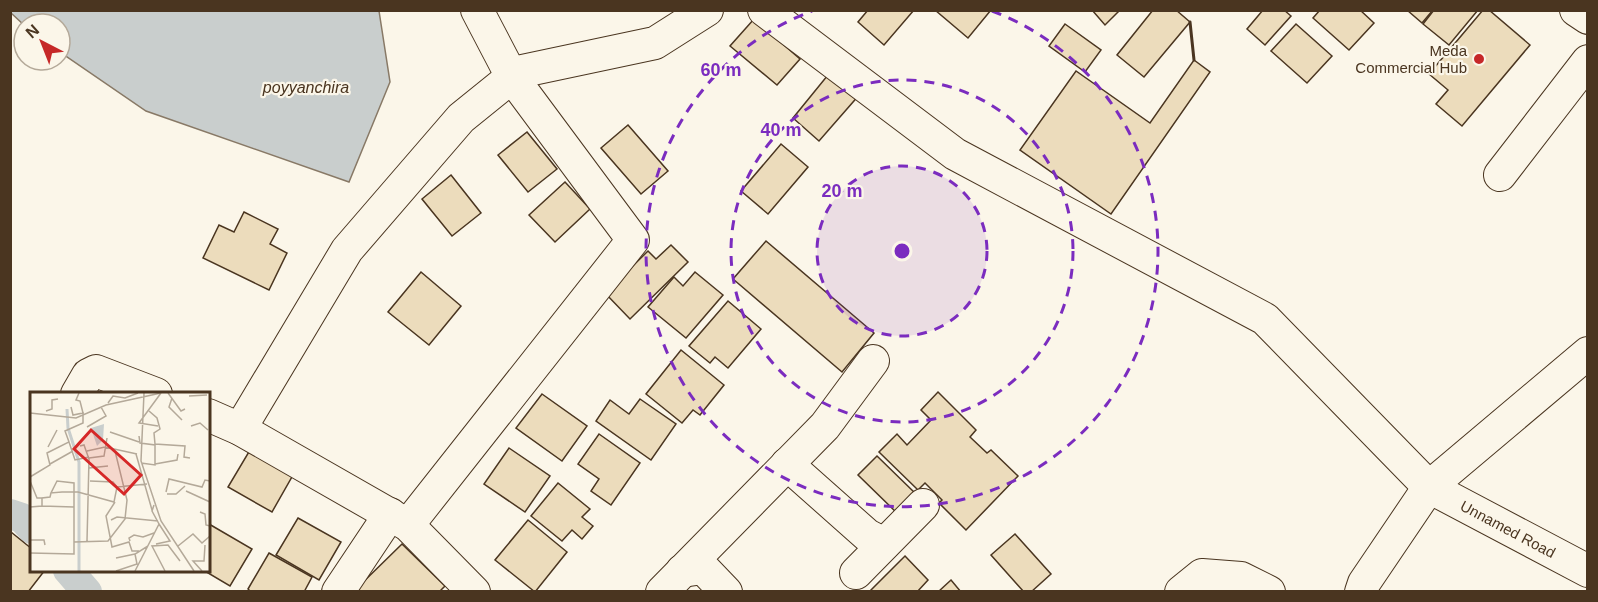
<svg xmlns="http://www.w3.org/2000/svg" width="1598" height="602" font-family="Arial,sans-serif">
<rect width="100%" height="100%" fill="#fbf6e9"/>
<polygon fill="#c9cecd" stroke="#887966" stroke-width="1.5" points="11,10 379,11 390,82 349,182 146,111 60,52 60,24 24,25 11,13"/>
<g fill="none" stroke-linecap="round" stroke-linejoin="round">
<g stroke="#c9cecd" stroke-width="30">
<polyline points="10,514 22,518 32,529"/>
<polyline points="68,570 87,592"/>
</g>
</g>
<g fill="#ecdcbc" stroke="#4a3520" stroke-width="1.5">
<polygon points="868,10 914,10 884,45 858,22"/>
<polygon points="935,10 991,10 968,38"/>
<polygon points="1092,10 1120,10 1105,25"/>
<polygon points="1153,10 1176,10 1190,22 1144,77 1117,55"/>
<polygon points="1263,10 1284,10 1291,16 1265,45 1247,29"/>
<polygon points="1320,10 1360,10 1374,23 1349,50 1313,18"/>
<polygon points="1407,10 1433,10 1422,23"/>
<polygon points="1434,10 1478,10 1449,45 1423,24"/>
<polygon points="1483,10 1489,10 1530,45 1462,126 1436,104 1448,90 1429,74"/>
<polygon points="754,19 800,59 777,85 730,46"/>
<polygon points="1065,24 1101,50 1085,72 1049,46"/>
<polygon points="1296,24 1332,56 1307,83 1271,51"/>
<polygon points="1194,60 1210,72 1111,214 1020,150 1076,71 1150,123"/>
<polygon points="832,70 860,94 819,141 793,118"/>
<polygon points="628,125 668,171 641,194 601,148"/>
<polygon points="527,132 557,169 528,192 498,155"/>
<polygon points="781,144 808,167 768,214 741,191"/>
<polygon points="451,175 481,213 452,236 422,199"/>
<polygon points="565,182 590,209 555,242 529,215"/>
<polygon points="244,212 278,229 270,244 287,253 269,290 203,258 219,225 234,232"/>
<polygon points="766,241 874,333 842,372 733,279"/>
<polygon points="671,245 688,262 630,319 605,293 648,251 656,259"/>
<polygon points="421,272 461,306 429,345 388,312"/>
<polygon points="695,272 723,295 686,338 648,307 674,277 683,286"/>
<polygon points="728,301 761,329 728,368 715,357 710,363 689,346"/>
<polygon points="681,350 724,385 700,415 693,410 682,423 646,394"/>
<polygon points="938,392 976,430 970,437 987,453 991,450 1018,476 966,530 939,503 942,500 925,483 918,490 879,452 897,434 907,445 931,420 921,410"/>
<polygon points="542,394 587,426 562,461 516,428"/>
<polygon points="640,399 676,424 651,460 596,421 610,400 629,414"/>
<polygon points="599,434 640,463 611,505 591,491 599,479 578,464"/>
<polygon points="509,448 550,476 525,512 484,484"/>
<polygon points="250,450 293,475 272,512 228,487"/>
<polygon points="877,456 917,495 898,514 858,475"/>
<polygon points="558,483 590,509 582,517 593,526 582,539 572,530 562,541 531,516"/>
<polygon points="298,518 341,542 319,580 276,555"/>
<polygon points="528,520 567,552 535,592 495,560"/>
<polygon points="209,524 252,549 230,586 203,570 208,570"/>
<polygon points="11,532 32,549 32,570 45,570 28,592 10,592"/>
<polygon points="1015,534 1051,574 1031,592 1024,592 991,555"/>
<polygon points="402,544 445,586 439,592 357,592 355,590"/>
<polygon points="269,553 312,577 304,592 251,592 248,589"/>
<polygon points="905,556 928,580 917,592 869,592"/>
<polygon points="951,580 961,592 938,592"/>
</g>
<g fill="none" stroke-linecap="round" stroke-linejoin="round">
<g stroke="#4a3520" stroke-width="34">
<g id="minor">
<polyline points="764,10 955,154 1265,319 1429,487 1588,571"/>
<polyline points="1576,10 1588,18"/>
<polyline points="1500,175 1588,61"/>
<polyline points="77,394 88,375 96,371 156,394"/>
<polyline points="208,415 240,429 408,525 474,592"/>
<polyline points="240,429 347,250 461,118 518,72 655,43 707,10"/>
<polyline points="787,464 867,535 884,544"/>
<polyline points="408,525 633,240 512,77 477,10"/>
<polyline points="682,571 703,568 726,592"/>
<polyline points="856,573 923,505"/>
<polyline points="338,592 390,514"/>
<polyline points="662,592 825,426 873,361"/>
<polyline points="1181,592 1202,575 1241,578 1269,592"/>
<polyline points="1361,592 1364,583 1429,487 1588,353"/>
</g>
</g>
<use href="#minor" stroke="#fbf6e9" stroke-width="32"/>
<polyline stroke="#4a3520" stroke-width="3" points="1190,22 1194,60"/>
</g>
<circle cx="902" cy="251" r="85" fill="#7b2cbf" fill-opacity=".12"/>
<g fill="none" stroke="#7b2cbf" stroke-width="3" stroke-dasharray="10 8">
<circle cx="902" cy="251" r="85"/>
<circle cx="902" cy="251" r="171"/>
<path d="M992 11A256 256 0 1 1 812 11"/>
</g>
<circle fill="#c62828" stroke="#fbf6e9" stroke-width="2" cx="1479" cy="59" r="6"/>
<g text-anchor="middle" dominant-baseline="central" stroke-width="4.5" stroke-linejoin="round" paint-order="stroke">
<g font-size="15" fill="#4a3520" stroke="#fbf6e9" text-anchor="end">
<text x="1467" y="50">Meda<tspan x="1467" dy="17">Commercial Hub</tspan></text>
</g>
<g font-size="15" fill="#4a3520" stroke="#fbf6e9">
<text transform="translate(1508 529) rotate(28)">Unnamed Road</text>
</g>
<g font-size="16" font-style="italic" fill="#4a3520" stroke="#fbf6e9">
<text x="306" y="87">poyyanchira</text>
</g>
</g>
<g transform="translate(30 392)">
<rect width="180" height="180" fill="#fbf6e9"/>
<path d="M74,32L73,48L67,54L61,36Z" fill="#c9cecd"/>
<path fill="none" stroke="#c9cecd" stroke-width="3" d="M37,17L38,36L49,70V179"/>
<path fill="none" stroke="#b4a999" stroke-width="1.5" d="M49,1L46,8L50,9L53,21M114,1L111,69L131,129L164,179M138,1L151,19L155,17M159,4L177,3M142,6L139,15L152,28M78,11L83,4L95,6L108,1M16,19L22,17V8L28,7M119,19L127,26L130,37L124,41L125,52L155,54L154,65L160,66M0,21L46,26L76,13L131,1M128,34L109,31L131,1M161,34L170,31L178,38M57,35L76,24L71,15M80,40L109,50M109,44L110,51L125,53V73L111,71M39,50L45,68L59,65M50,54L54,53L59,67L57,149M18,55L27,38M57,59L75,55L107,62M106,62L122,118M59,66L74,64L77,46M20,72L43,59M125,72L147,68L148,62M59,76L78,74M0,85L20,73L17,61L39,50L35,39L53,31V21L43,23L41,15M0,89L7,106H12M60,89L83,90L87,95M156,99L180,110M136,100L139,87L172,95L175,88L180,89M137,102H146L155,94M85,110L76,124L82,155L99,150L102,159H109M12,114L44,115M0,115L12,114V106L20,105L21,101M170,120L175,122L176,133L180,134M81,128L87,125L128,129M0,148H14L15,153M100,149L99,146L104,143L113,145L124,141M44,150L78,149L95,127L97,108L85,59M126,152L140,149L129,132M148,154L163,142L172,151L180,144M0,161L44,162V91L27,89L21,101L32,100H48L84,110L87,95L117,92M86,166L105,162M86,179L107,172L105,162L118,154M105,179L129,132L122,119L124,113M135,179L122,154L138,153L150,169M172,179L163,169H174L175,153"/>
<path fill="#d62828" fill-opacity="0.15" stroke="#d62828" stroke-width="3" d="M61,38L111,83L94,102L44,57Z"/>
<rect width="180" height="180" fill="none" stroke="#4a3520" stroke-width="3"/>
</g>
<circle cx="902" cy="251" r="9" fill="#7b2cbf" stroke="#fbf6e9" stroke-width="3"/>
<g font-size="18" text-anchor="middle" font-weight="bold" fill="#7b2cbf" stroke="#fbf6e9" stroke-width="4.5" stroke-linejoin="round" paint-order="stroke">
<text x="721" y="76">60 m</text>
<text x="781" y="136">40 m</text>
<text x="842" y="197">20 m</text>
</g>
<rect width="1598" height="602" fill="none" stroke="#4a3520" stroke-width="24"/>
<g transform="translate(42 42) rotate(318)"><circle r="28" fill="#fbf6e9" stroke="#b4a999" stroke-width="1.5"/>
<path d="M0-4.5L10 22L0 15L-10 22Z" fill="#c62828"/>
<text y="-9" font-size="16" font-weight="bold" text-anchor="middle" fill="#4a3520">N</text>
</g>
</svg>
